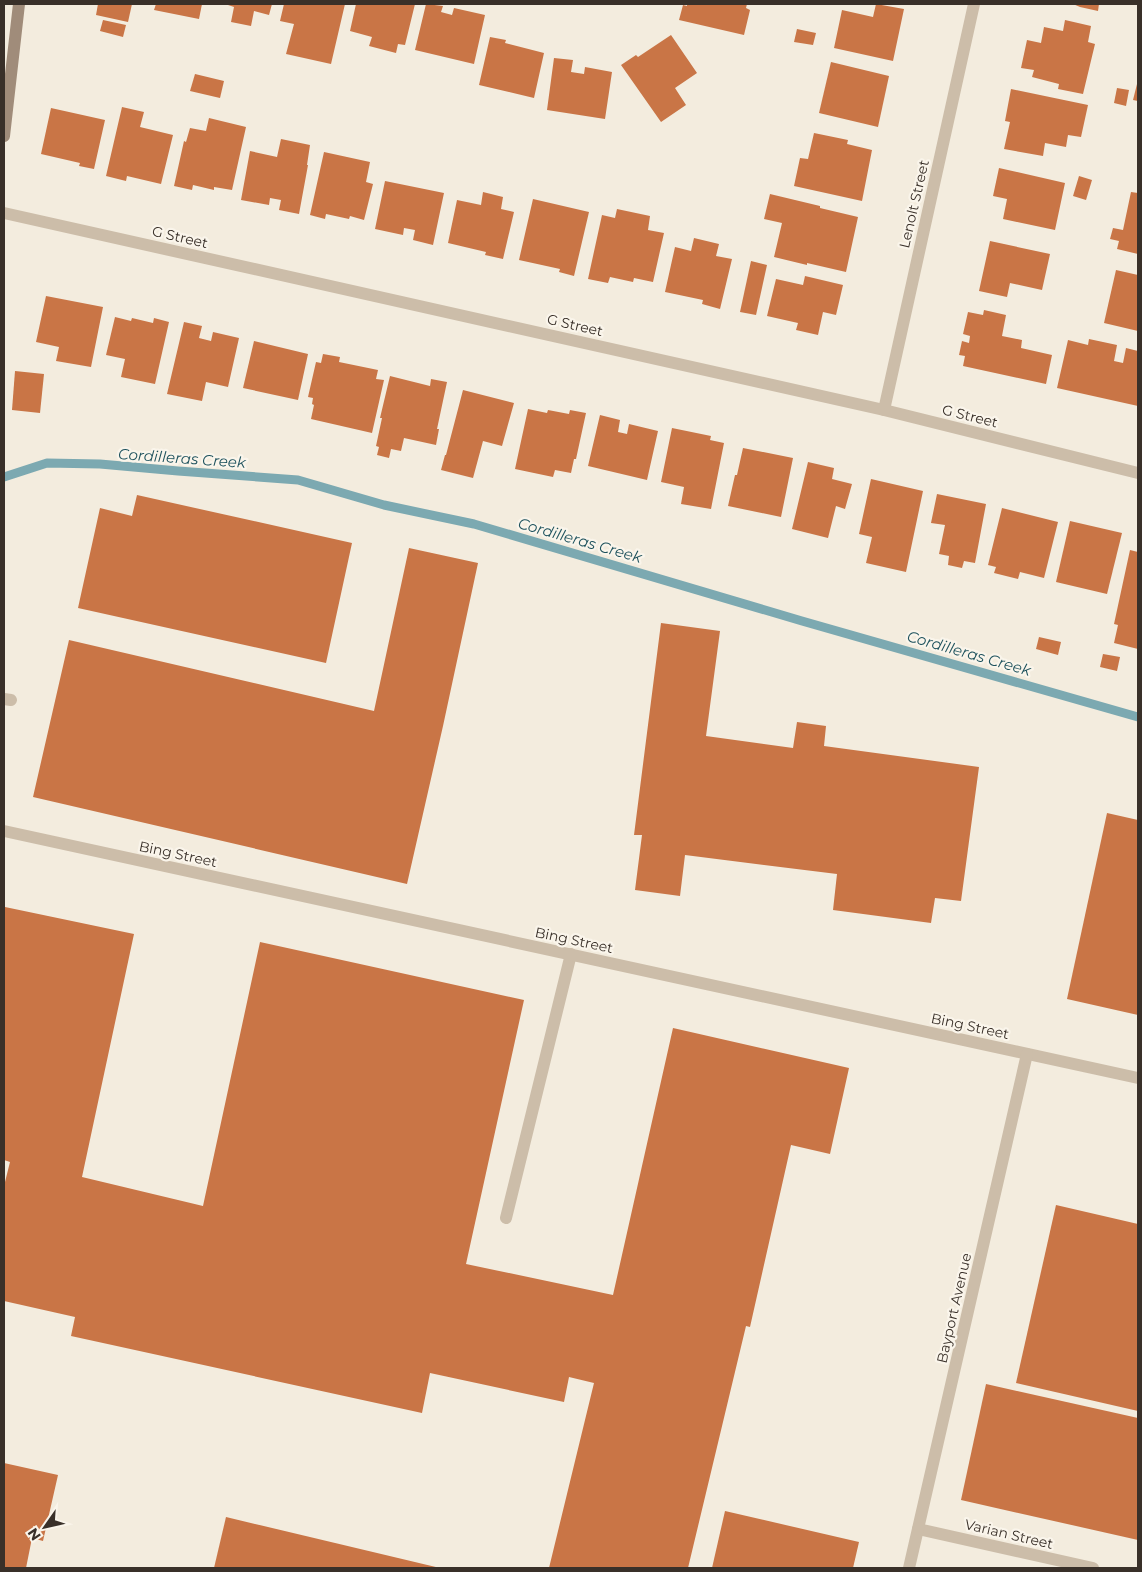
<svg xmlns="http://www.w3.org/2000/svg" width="1142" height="1572" font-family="Montserrat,sans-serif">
<rect width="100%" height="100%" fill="#f3ecde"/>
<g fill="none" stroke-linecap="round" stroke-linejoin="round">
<polyline stroke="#7ca9b1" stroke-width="9" points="4,477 47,463 100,464 178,471 298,480 384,505 474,524 802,621 1138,717"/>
</g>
<g fill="#c97546">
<polygon points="98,4 132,4 128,22 96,15"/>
<polygon points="156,4 202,4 199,19 154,10"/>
<polygon points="225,4 272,4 269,15 254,11 251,26 231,22 234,7"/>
<polygon points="284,4 345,4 331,64 286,54 294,24 280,21"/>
<polygon points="356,4 415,4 405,45 398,44 396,53 369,46 372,37 350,31"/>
<polygon points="426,4 443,6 441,12 452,15 454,8 485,15 474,64 415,50"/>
<polygon points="687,4 747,4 746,8 750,10 744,35 679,20 683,5 687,6"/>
<polygon points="876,4 904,9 893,61 834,48 842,10 873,17"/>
<polygon points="1073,4 1099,4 1098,11 1080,7"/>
<polygon points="103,20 126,25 123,37 100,31"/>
<polygon points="1065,20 1091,26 1088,42 1095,44 1083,94 1058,89 1059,84 1032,77 1034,70 1021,68 1027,40 1041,43 1044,27 1063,31"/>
<polygon points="797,29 816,33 813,45 794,42"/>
<polygon points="671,35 697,73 675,88 686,105 661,122 621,65 636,55 638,57"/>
<polygon points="490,37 506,40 505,43 544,53 534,98 479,85"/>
<polygon points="554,58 573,60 571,72 584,74 585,67 612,72 605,119 547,110"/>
<polygon points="831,62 889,76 878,127 819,113"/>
<polygon points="195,74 224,81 220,98 190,91"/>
<polygon points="1138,80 1138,101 1133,100"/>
<polygon points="1117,88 1129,90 1126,106 1114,103"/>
<polygon points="1011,89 1088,105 1081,137 1068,135 1066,147 1045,143 1043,156 1004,149 1010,122 1005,121"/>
<polygon points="122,107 144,112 140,127 173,135 161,184 127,176 126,181 106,176"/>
<polygon points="51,108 105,120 94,169 79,166 80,163 41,154"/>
<polygon points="209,118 246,127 232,190 214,187 214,190 193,185 192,190 174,186 184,141 186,142 190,128 206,131"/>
<polygon points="814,133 848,140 847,144 872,150 862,201 794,186 800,158 808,159"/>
<polygon points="281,139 310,145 307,165 308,165 299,214 279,210 281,200 270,198 269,205 241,200 250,151 277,157"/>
<polygon points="324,152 370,162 366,182 373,184 364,220 350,216 349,219 326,214 325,219 310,215"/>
<polygon points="999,168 1065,183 1055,230 1003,219 1007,199 993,196"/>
<polygon points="1079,176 1092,180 1086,200 1073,196"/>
<polygon points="385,181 444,193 433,245 413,240 415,230 404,228 403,235 375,229"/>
<polygon points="483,192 503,197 501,209 514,212 503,259 485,255 486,252 448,243 457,200 481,205"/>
<polygon points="1131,192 1138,193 1138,254 1117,249 1119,241 1110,239 1113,228 1123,230"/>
<polygon points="770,194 820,206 820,208 858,217 846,272 807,263 807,265 774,257 782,223 764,219"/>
<polygon points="533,199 589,212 574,276 559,272 560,269 519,260"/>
<polygon points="617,209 650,216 648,230 664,233 653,282 634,278 633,282 610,277 608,283 588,279 602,215 615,218"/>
<polygon points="694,238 719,244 716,256 732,259 720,309 702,304 703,300 665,292 675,247 691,251"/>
<polygon points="990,241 1050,254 1042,290 1010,283 1007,297 979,291"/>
<polygon points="751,261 767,265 756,315 740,312"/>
<polygon points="1116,270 1138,275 1138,331 1104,323"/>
<polygon points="805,276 843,285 836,315 823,312 818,335 796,330 798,323 767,316 776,279 803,285"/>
<polygon points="46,296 103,307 91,367 56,361 59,347 36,342"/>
<polygon points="984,310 1006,315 1002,336 1022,340 1021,348 1052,355 1046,384 963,366 965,356 959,355 962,341 969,343 970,336 963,334 968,312 983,315"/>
<polygon points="115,317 131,321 132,318 153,323 154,318 169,322 155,384 121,377 125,359 106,355"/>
<polygon points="184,322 202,326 199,338 211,341 213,332 239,338 228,387 206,382 202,401 167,394"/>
<polygon points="1089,339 1117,345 1114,361 1123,363 1126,348 1138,351 1138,406 1057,388 1068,340 1088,345"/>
<polygon points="254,341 308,354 298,400 243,388"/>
<polygon points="323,354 340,357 339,362 378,370 376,379 384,380 372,433 311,419 314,405 312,404 313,398 308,397 316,362 321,363"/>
<polygon points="15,371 44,374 40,413 12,410"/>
<polygon points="390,376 430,386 431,379 447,382 437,429 439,429 436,445 404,438 401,451 391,449 389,458 377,455 379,447 376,446 382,418 380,418"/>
<polygon points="463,390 514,403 502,446 483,441 473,478 441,470 445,455 446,455"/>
<polygon points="528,409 547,413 548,410 569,414 570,410 586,413 576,459 574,459 571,473 555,470 553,477 515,469"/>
<polygon points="600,415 620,420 618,432 627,434 629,424 658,431 647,480 588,466"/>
<polygon points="672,428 711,436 710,440 724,443 711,509 681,504 684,487 661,482"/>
<polygon points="743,448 793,458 781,517 728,506 735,475 737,475"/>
<polygon points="808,462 834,468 832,479 852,484 845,509 836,506 828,538 792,529"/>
<polygon points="871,479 923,491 906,572 866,563 872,537 859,534"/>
<polygon points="937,494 986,504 975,563 964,561 962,568 948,565 949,556 939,554 945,525 931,523"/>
<polygon points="137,495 352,543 326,663 78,608 100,508 132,516"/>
<polygon points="1002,508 1058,522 1044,578 1020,572 1018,579 994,573 996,567 988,565"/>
<polygon points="1070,521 1122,533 1107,594 1056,582"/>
<polygon points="409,548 478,563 443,726 407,884 33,797 69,640 374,711"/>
<polygon points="1130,550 1138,552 1138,649 1114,643 1118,625 1114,624"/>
<polygon points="661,623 720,631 706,736 793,748 797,722 826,726 824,746 979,767 961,901 935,898 931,923 833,910 837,874 685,855 680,896 635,890 642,835 634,835"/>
<polygon points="1039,637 1061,642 1058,655 1036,649"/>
<polygon points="1103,654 1120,657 1117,671 1100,667"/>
<polygon points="1107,813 1138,820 1138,1015 1067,999"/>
<polygon points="5,907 134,934 82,1177 203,1206 260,942 524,1000 466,1264 613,1295 673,1028 849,1068 830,1154 791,1145 750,1327 746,1326 688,1568 549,1568 594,1383 569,1377 564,1402 430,1373 422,1413 71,1336 75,1317 4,1301 4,1186 10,1162 4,1160 4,914"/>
<polygon points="1056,1205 1138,1224 1138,1411 1016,1383"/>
<polygon points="986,1384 1138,1418 1138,1540 961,1500"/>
<polygon points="4,1463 58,1475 43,1541 32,1538 26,1568 4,1568"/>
<polygon points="725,1511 859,1542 853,1568 712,1568"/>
<polygon points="226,1517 440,1568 214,1568"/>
</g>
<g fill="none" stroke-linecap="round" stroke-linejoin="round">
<g stroke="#ccbda9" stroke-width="12">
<polyline points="4,699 11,700"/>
<polyline points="506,1218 571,954"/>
</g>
<g stroke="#ccbda9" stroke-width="12">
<polyline points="4,213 884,410 1138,473"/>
<polyline points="884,410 974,4"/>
<polyline points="4,831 1138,1078"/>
<polyline points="918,1529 1093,1568"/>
<polyline points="909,1568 1027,1054"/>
</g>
<polyline stroke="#a08c7a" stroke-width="12" points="4,136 19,4"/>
</g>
<g text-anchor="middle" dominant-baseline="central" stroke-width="4.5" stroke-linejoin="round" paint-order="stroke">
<g font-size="14" fill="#393029" stroke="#faf5eb">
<text transform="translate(914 204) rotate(-77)">Lenolt Street</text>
<text transform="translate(180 237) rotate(13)">G Street</text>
<text transform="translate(575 325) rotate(13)">G Street</text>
<text transform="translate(970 416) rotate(14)">G Street</text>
<text transform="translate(178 854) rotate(12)">Bing Street</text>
<text transform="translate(574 940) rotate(12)">Bing Street</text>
<text transform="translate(970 1026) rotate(12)">Bing Street</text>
<text transform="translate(954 1308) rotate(-77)">Bayport Avenue</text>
<text transform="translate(1009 1534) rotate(13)">Varian Street</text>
</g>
<g font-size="15" font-style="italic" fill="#1d515c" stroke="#faf5eb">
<text transform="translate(182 458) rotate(4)">Cordilleras Creek</text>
<text transform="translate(580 540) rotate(16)">Cordilleras Creek</text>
<text transform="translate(969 653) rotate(16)">Cordilleras Creek</text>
</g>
</g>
<rect width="1142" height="1572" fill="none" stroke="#393029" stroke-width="10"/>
<g transform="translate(45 1527) rotate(236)" stroke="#faf5eb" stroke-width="4" paint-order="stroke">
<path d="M0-4L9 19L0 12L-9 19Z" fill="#393029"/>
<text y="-8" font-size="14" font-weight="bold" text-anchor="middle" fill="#393029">N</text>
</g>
</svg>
